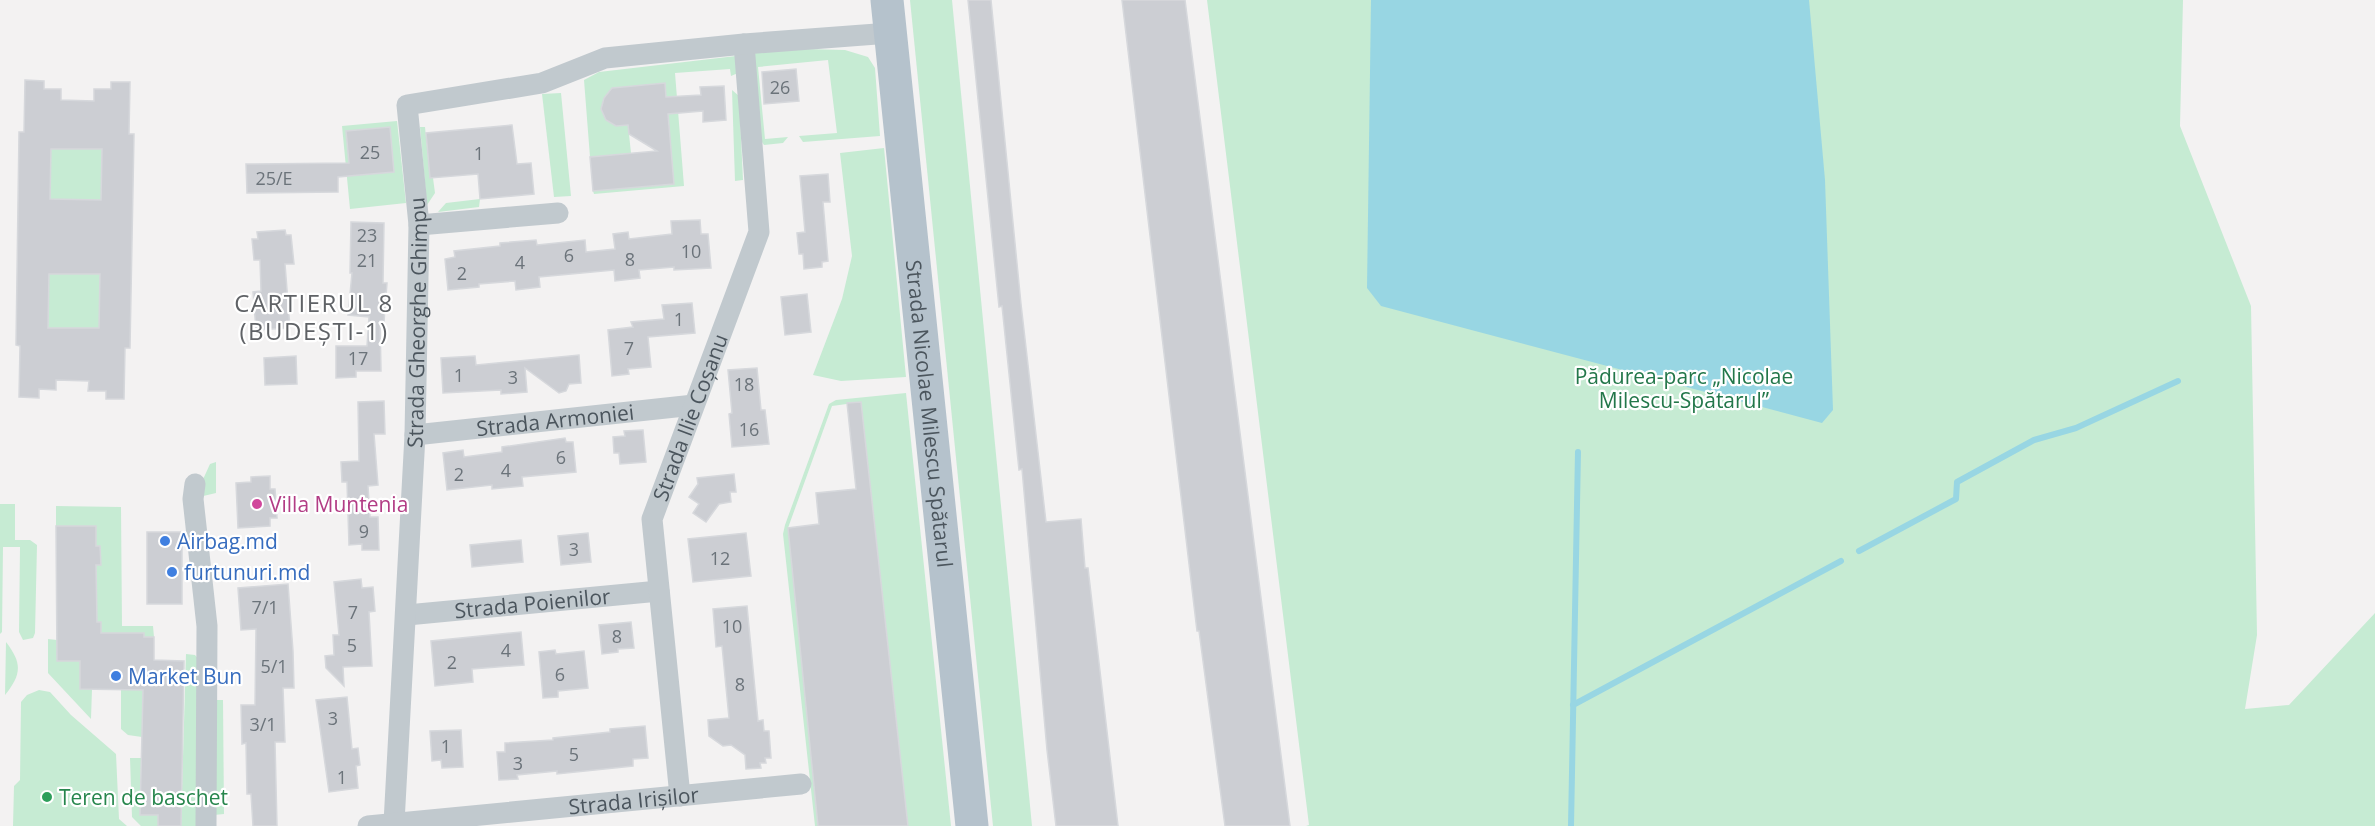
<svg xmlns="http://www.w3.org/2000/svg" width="2375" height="826" font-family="'Open Sans',sans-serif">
<rect width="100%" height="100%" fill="#f3f2f2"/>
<g fill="#c6ebd3">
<polygon points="910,0 952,0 1032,826 993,826"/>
<polygon points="1207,0 2183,0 2180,126 2251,306 2257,635 2245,709 2289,705 2375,613 2375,826 1306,826 1309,825"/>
<polygon points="805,49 845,50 868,57 875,68 880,136 803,142 799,136 837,133 828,60 758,67 765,139 788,137 783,143 764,145 760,139 752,59 756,52"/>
<path d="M736,56L738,73L731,76L730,69L675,73L684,186L594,194L593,191L674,183L665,83L602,109C607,123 613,127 628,125L631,153L590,157L584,80L599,72Z"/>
<polygon points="732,90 739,96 743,180 735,181"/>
<polygon points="561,93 571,196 554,197 542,94"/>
<polygon points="397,121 406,203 350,209 342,126"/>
<polygon points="420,127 425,127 430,178 433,178 435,193 427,205"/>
<polygon points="884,148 906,377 841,381 813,375 842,299 852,256 840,153"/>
<polygon points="51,149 102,149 101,200 50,199"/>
<polygon points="480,199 479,207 438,212 446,203"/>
<polygon points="49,274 100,274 99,328 48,328"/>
<polygon points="906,393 951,826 908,826 861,402 832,406 788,528 818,826 815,826 783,534 785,525 829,404 836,400"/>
<polygon points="216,462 216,493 199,497 200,486 210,464"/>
<polygon points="0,504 15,504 15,540 30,540 37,545 35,633 33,638 23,640 19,632 20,547 3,547 2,632 0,634"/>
<polygon points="56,506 121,507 122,626 153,626 154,637 144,637 143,633 101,633 101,622 97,622 97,603 92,602 97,585 96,565 101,565 100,547 96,546 96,526 56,526"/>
<polygon points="48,639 57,640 57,661 80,661 80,689 92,689 91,719 48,673"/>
<path d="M6,642C22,663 22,674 5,695Z"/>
<polygon points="186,654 195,655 200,661 201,826 181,826"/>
<polygon points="39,690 50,692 71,715 116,754 119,819 127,826 13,826 14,786 20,780 21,702 27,695"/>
<polygon points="121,690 143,690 142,737 128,735 121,729"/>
<polygon points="215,700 223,700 224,814 214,815"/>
<polygon points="130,758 141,758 140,814 158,815 158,826 141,826 132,817"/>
</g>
<polygon fill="#98d6e3" points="1371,0 1809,0 1825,180 1833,410 1822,423 1381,306 1367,288"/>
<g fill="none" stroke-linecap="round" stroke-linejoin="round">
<g stroke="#98d6e3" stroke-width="6">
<polyline points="1859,551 1956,499 1957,482 2034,440 2076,428 2178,381"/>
<polyline points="1573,705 1841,561"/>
<polyline points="1571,826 1578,452"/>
</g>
</g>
<g fill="#ccced3" stroke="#d6d8dc" stroke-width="1.5" fill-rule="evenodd">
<polygon points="968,0 991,0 1021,304 1046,522 1081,519 1085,568 1088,568 1118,826 1056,826 1047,750 1022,469 1019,470 1002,306 999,307"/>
<polygon points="1122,0 1185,0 1290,826 1225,826 1199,631 1197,631"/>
<polygon points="796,69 799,101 764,104 762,72"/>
<path d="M25,80L44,81V89H61V100L94,101V89H111V82H130L129,134H134L130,348H125L124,399H106V391H88L89,381L56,380V390L39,389V398L19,397L20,346L16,345L19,132H24ZM51,149H102L101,200L50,199ZM49,274H100L99,328H48Z"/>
<polygon points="665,83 666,97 701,95 700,87 724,86 726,120 703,122 703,111 668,114 674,184 593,191 590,157 657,151 629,134 628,125 616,126 606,120 601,109 604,98 612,88"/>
<polygon points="512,125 517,164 531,163 534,194 480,199 478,174 430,178 426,133"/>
<polygon points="390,127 394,172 338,177 338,192 247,193 246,164 349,163 346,131"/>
<polygon points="828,174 830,202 823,202 828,261 822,262 822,267 804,269 803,254 799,254 797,233 805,232 800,176"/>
<polygon points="700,220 701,234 708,234 711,268 674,270 674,267 639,270 640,278 615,281 614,270 539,277 540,287 516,290 515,281 479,284 479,287 448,290 445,259 455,257 454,251 500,246 500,243 536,240 537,245 585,240 586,252 615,249 613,234 628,232 629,239 672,234 671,221"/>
<polygon points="351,222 384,223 383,283 387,283 384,322 380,321 381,371 356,371 356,377 336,378 336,346 367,346 369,317 348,315 352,273 350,273"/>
<polygon points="285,230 286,235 291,235 294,264 285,264 290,328 256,330 253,292 261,291 260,260 254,260 252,239 258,239 257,232"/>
<polygon points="807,294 811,332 785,335 781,297"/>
<polygon points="692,303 695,333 648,337 651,367 628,369 629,374 612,376 608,330 633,327 631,322 664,319 662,305"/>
<polygon points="579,355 581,383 569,384 566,391 559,393 525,368 527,392 501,394 501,390 443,393 441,358 475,356 476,365"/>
<polygon points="296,356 297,384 265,385 264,358"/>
<polygon points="757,368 761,410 765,410 769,444 732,447 729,414 732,413 728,370"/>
<polygon points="384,401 385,434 374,434 378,485 368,486 370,517 378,517 379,550 362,550 362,544 349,545 347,482 342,482 341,462 359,461 358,402"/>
<polygon points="861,402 908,826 818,826 788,528 819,524 816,493 856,489 847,403"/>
<polygon points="643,430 646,462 620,464 619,453 614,453 613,437 625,436 624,431"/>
<polygon points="565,438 566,442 573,442 576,472 522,477 523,486 492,489 492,485 447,490 443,453 463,450 464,457 502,452 502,447"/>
<polygon points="734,474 736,492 730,492 731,502 719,504 706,522 693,513 699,504 689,497 698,484 697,478"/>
<polygon points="270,476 270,489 275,489 277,518 270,518 270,526 238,528 236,483 251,482 251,477"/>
<polygon points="56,526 96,526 96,546 100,546 101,565 96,565 97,622 101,622 101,633 144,633 144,637 154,637 154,660 184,661 181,826 158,826 158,815 140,815 143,690 80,689 80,661 57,661"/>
<rect x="147" y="532" width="35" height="72"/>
<polygon points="588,533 591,562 561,565 558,536"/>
<polygon points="746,533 751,576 693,582 688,539"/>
<polygon points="521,540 523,562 472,567 470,545"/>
<polygon points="361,579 362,588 373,587 375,611 369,612 372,666 343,667 344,686 326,668 325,656 334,655 333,635 339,635 334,582"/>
<polygon points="288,584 293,651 294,688 283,688 285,742 275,742 277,826 253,826 251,794 247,794 246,743 242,744 241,705 255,705 256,629 241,630 238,588"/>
<polygon points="747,606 758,721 763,720 764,731 769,731 771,758 765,758 766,763 760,763 761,768 746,769 745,755 731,745 723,746 709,736 708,720 729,718 722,646 716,647 713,609"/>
<polygon points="631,622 634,648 618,649 618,652 602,654 599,625"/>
<polygon points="521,632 524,665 472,669 473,682 435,686 431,641"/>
<polygon points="555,650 556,654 584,651 588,688 558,691 558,697 543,698 539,652"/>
<polygon points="347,697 352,749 358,748 360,765 356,766 358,788 329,792 316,700"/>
<polygon points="645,726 648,758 633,759 633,766 557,774 557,771 517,775 518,779 499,780 497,752 505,752 505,743 553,740 553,738 610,732 610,729"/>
<polygon points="461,730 463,767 442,768 441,760 432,761 430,731"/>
</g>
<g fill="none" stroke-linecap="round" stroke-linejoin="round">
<g stroke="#c1c9ce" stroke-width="21">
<polyline points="419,225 558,213"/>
<path id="s1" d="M415,435L694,405"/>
<polyline points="195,484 193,499 207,626 206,826"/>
<path id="s2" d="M407,615L659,591"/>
<path id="s3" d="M680,796L652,519L759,232L744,44"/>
<path id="s4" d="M394,823L415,435L419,225L407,105L542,83L605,58L744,44L890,33"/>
<path id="s5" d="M368,826L801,784"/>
</g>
<path stroke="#b5c2cc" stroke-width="33" id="s6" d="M887,0L972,826"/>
</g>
<circle fill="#d1479c" stroke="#fff" stroke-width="2" cx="257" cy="504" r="6"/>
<g fill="#3f7fe0" stroke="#fff" stroke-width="2">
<circle cx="165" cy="541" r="6"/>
<circle cx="172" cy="572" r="6"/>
<circle cx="116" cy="676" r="6"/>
</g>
<circle fill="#2e9e5b" stroke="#fff" stroke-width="2" cx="47" cy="797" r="6"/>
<g text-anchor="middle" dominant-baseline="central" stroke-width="4.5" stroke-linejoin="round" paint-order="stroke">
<g font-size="18" fill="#6b737a">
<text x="780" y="87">26</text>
<text x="370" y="152">25</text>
<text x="479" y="153">1</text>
<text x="274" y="178">25/E</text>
<text x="367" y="235">23</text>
<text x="691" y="251">10</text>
<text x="569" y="255">6</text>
<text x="630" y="259">8</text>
<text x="367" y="260">21</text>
<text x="520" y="262">4</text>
<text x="462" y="273">2</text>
<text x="679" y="319">1</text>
<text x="629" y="348">7</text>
<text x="358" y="358">17</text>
<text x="459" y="375">1</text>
<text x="513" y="377">3</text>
<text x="744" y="384">18</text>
<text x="749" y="429">16</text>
<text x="561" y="457">6</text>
<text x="506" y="470">4</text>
<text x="459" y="474">2</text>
<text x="364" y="531">9</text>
<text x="574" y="549">3</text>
<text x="720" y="558">12</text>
<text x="265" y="607">7/1</text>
<text x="353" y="612">7</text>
<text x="732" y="626">10</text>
<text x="617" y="636">8</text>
<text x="352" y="645">5</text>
<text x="506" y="650">4</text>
<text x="452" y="662">2</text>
<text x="274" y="666">5/1</text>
<text x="560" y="674">6</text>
<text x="740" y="684">8</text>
<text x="333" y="718">3</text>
<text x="263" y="724">3/1</text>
<text x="446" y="746">1</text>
<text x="574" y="754">5</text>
<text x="518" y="763">3</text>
<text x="342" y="777">1</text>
</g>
<g font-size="21" fill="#4b555d" stroke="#fff">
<text stroke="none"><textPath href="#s4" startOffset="501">Strada Gheorghe Ghimpu</textPath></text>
<text stroke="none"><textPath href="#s6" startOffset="416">Strada Nicolae Milescu Spătarul</textPath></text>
<text stroke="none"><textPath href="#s3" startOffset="387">Strada Ilie Coșanu</textPath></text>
<text stroke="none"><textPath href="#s1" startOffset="141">Strada Armoniei</textPath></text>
<text stroke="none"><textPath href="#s2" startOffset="126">Strada Poienilor</textPath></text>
<text stroke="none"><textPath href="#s5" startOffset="267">Strada Irișilor</textPath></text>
</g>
<g font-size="21" fill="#23774a" stroke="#fff">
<text x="1684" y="376">Pădurea-parc „Nicolae<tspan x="1684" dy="24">Milescu-Spătarul”</tspan></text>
</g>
<g font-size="21" fill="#b23c85" stroke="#fff" text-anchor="start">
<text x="269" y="504">Villa Muntenia</text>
</g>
<g font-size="21" fill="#366cbe" stroke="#fff" text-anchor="start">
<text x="177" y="541">Airbag.md</text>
<text x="184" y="572">furtunuri.md</text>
<text x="128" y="676">Market Bun</text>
</g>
<g font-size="21" fill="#27864d" stroke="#fff" text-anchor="start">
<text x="59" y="797">Teren de baschet</text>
</g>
<g font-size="24" letter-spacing="1.5" fill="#5f6266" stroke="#fff">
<text x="314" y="302">CARTIERUL 8<tspan x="314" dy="28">(BUDEȘTI-1)</tspan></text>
</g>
</g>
</svg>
